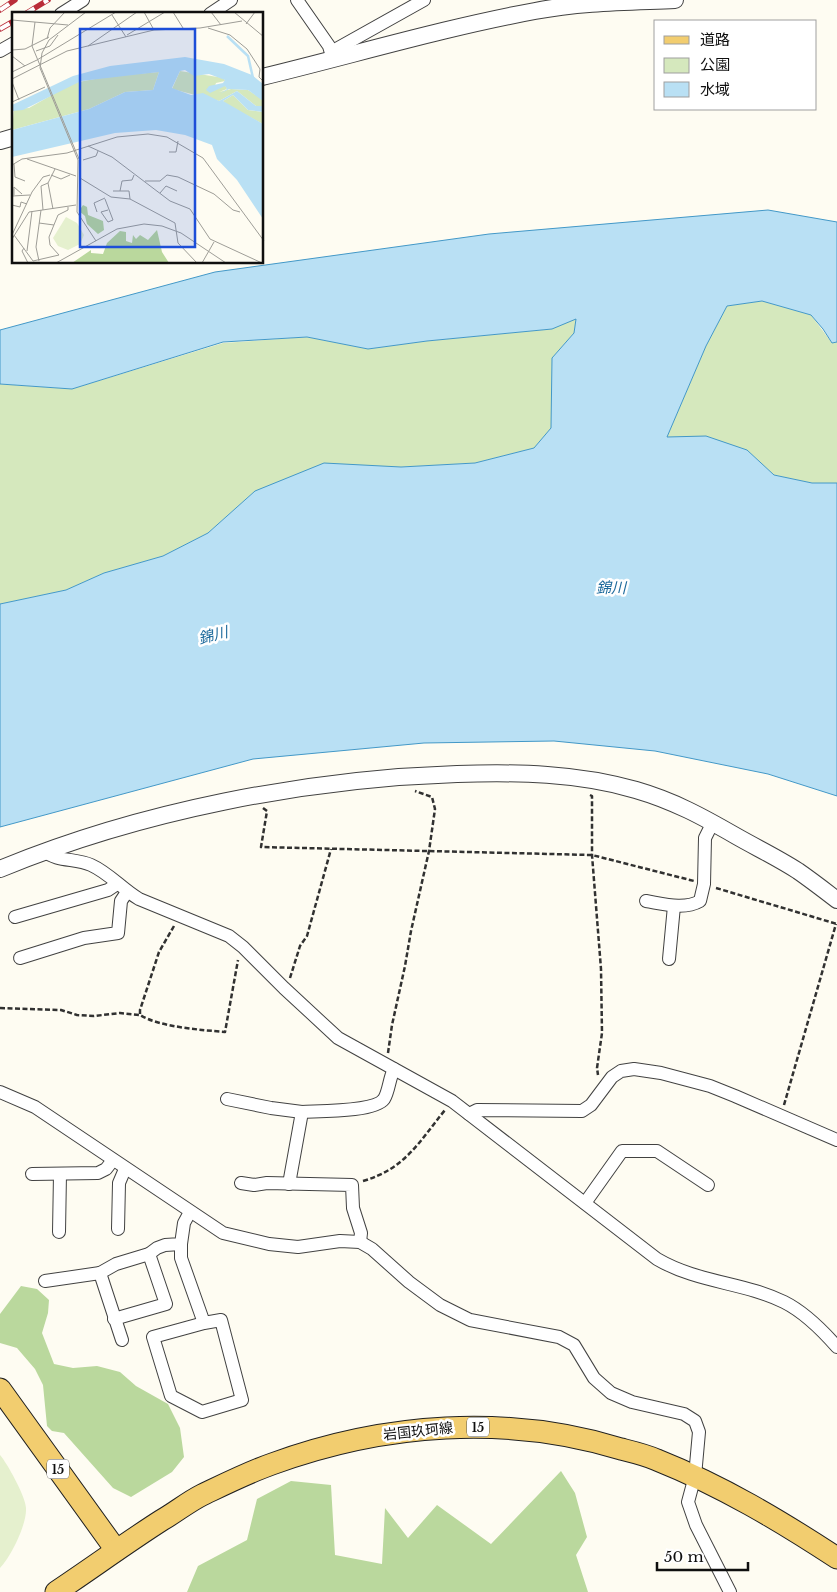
<svg xmlns="http://www.w3.org/2000/svg" width="837" height="1592" font-family="'Libre Baskerville','Noto Sans JP',serif">
<rect width="100%" height="100%" fill="#fefcf2"/>
<g fill="#d5e8bd">
<polygon points="762,301 811,315 832,343 837,342 837,483 812,483 774,475 747,450 667,437 706,346 727,306"/>
<polygon points="576,318 574,333 552,358 551,428 534,448 475,463 401,467 255,491 208,533 163,556 104,573 66,590 0,604 0,384 72,389 223,343 307,337 368,349 427,341 552,329"/>
</g>
<g fill="#bad89d">
<polygon points="21,1286 37,1289 49,1300 48,1313 42,1333 54,1364 73,1368 97,1366 120,1372 136,1386 168,1404 180,1428 184,1457 172,1472 131,1497 113,1488 64,1433 52,1431 47,1426 43,1385 35,1369 17,1348 0,1343 0,1314"/>
<polygon points="561,1471 575,1493 587,1537 576,1555 588,1592 187,1592 198,1566 247,1540 257,1499 291,1481 331,1485 335,1555 382,1564 385,1508 408,1538 437,1505 491,1544"/>
</g>
<path fill="#e5f0ce" d="M0,1455C7,1463 26,1497 26,1508C27,1524 11,1557 0,1568Z"/>
<polygon fill="#b9e0f4" stroke="#4398c7" points="768,210 837,222 837,342 832,343 823,329 811,315 762,301 727,306 706,346 667,437 706,436 747,450 774,475 812,483 837,483 837,796 768,774 655,751 554,741 424,743 253,759 0,827 0,604 66,590 104,573 163,556 208,533 255,491 324,463 401,467 475,463 534,448 551,428 552,358 574,333 576,319 552,329 427,341 368,349 307,337 223,342 72,389 0,384 0,330 215,272 489,234"/>
<g fill="none" stroke-linecap="round" stroke-linejoin="round">
<g stroke="#424242" stroke-width="14">
<g id="minor">
<polyline points="297,0 329,46 333,60"/>
<polyline points="61,14 83,0"/>
<polyline points="210,14 231,0"/>
<polyline points="0,51 14,43"/>
<polyline points="331,52 424,0"/>
<path d="M44,851C57,862 76,858 91,865C109,873 122,889 139,899L229,936L243,947L284,988L338,1038L452,1101L657,1259C698,1283 743,1282 784,1302C804,1312 823,1331 837,1347"/>
<path d="M646,901C664,904 684,910 700,901L704,884L705,838L713,822"/>
<polyline points="15,917 108,890 117,884"/>
<polyline points="20,958 84,938 118,933 121,901 127,892"/>
<polyline points="669,959 674,906"/>
<polyline points="0,1092 35,1107 223,1233 269,1244 298,1247 340,1241 360,1242 372,1249 409,1282 440,1305 470,1320 559,1337 574,1345 594,1378 611,1393 632,1402 684,1414 695,1421 699,1432 695,1476 688,1502 696,1525 730,1592"/>
<polyline points="227,1099 271,1108 302,1112"/>
<polyline points="469,1114 477,1110 582,1111 591,1105 612,1077 621,1071 634,1069 661,1073 710,1086 735,1096 837,1140"/>
<polyline points="32,1174 98,1173 106,1169 113,1160"/>
<polyline points="241,1183 254,1185 267,1183 352,1185 353,1208 361,1233 360,1242"/>
<path d="M289,1184L302,1112C319,1111 375,1112 384,1099C389,1091 389,1079 394,1069"/>
<polyline points="585,1203 622,1151 657,1151 708,1185"/>
<polyline points="118,1229 119,1183 125,1169"/>
<polyline points="59,1232 60,1174"/>
<polyline points="181,1244 181,1258 204,1323 221,1320 242,1400 202,1412 171,1396 153,1337 204,1323"/>
<polyline points="45,1281 100,1273"/>
<polyline points="114,1319 166,1304 149,1254"/>
<polyline points="122,1340 100,1273 116,1264 149,1254 157,1248 165,1245 181,1244 184,1223 190,1212"/>
</g>
</g>
<g stroke="#424242" stroke-width="18">
<g id="tertiary">
<path d="M262,77C353,55 443,28 535,11C581,2 628,2 675,0"/>
<polyline points="0,141 14,137"/>
<path d="M0,869C140,811 305,779 457,774C517,772 578,773 636,790C674,801 703,817 736,836C757,848 778,858 798,871C811,880 824,890 837,900"/>
</g>
</g>
<g stroke="#202020" stroke-width="23">
<g id="primary">
<polyline points="0,1389 116,1550"/>
<path d="M56,1592C92,1568 126,1543 162,1520C176,1512 188,1502 202,1495C225,1484 249,1472 272,1464C384,1423 507,1414 621,1449C633,1452 646,1455 657,1460C722,1486 779,1520 837,1558"/>
</g>
</g>
<g stroke="#313131" stroke-width="2.5" stroke-dasharray="5 2.5" stroke-linecap="butt">
<polyline points="590,795 592,796 592,855 601,969 602,1033 597,1068 598,1075"/>
<polyline points="263,808 267,811 261,847 592,855 694,881"/>
<polyline points="716,888 837,924"/>
<path d="M174,926L159,952L140,1010V1015C159,1027 202,1030 225,1032L238,960"/>
<polyline points="290,978 300,946 307,936 331,849"/>
<polyline points="0,1008 61,1010 77,1015 94,1016 120,1013 140,1015"/>
<polyline points="388,1053 392,1025 405,966 411,931 429,851 435,809 432,797 415,791"/>
<polyline points="784,1105 836,924"/>
<path d="M363,1181C405,1169 419,1142 445,1110"/>
</g>
<use href="#minor" stroke="#fff" stroke-width="12"/>
<use href="#tertiary" stroke="#fff" stroke-width="16"/>
<use href="#primary" stroke="#f2cd6f" stroke-width="21"/>
<g stroke="#ba2d39" stroke-width="5.5">
<g id="rail">
<polyline points="0,10 15,0"/>
<polyline points="25,14 48,0"/>
<polyline points="0,29 14,21"/>
</g>
</g>
<use href="#rail" stroke="#fff" stroke-width="4" stroke-dasharray="11" stroke-linecap="butt"/>
</g>
<g text-anchor="middle" dominant-baseline="central" stroke-width="5" stroke-linejoin="round" paint-order="stroke">
<g fill="#fff" stroke="#575757" stroke-width="1">
<rect x="467" y="1417.5" width="22" height="19" rx="4"/>
<rect x="47" y="1459.5" width="22" height="19" rx="4"/>
</g>
<g font-size="12" font-weight="bold" fill="#0f0f0f">
<text x="478" y="1427">15</text>
<text x="58" y="1469">15</text>
</g>
<g font-size="14" fill="#0f0f0f" stroke="#fff">
<text transform="translate(418 1431) rotate(-6)">岩国玖珂線</text>
</g>
<g font-size="15" font-style="italic" fill="#1d6a9c" stroke="#fff">
<text x="611" y="587">錦川</text>
<text transform="translate(213 635) rotate(-14)">錦川</text>
</g>
</g>
<g transform="translate(12 12)">
<rect width="251" height="251" fill="#fefcf2"/>
<path d="M168,59L212,66L213,69L204,71L201,79L213,73L215,77L207,80L219,77L236,78L250,87L251,94H244L225,79L207,89L160,77ZM147,60L141,78L113,80L77,97L0,118L2,97L17,96L61,71L99,64ZM221,83L236,98L251,100V112L213,92L211,89Z" fill="#d5e8bd"/>
<path d="M71,193L75,195L76,203L91,209L92,218L86,222L75,212L73,204L67,199ZM145,218L150,240L157,251H60L79,238V241L91,242L95,231L108,219L114,220V229L120,231L121,223L124,227L128,223L136,228Z" fill="#bad89d"/>
<path d="M54,205L65,211L72,223L68,232L56,238L46,234L41,226Z" fill="#e5f0ce"/>
<path d="M173,45L212,52L240,63L251,72V89L236,78L217,77L208,82L215,77L213,74L198,81L194,78L197,74L211,71L213,68L197,62L182,64L173,58L168,59L160,76L179,83L191,81L207,89L225,79L244,94H251V100L236,98L221,83L211,89L251,112V207L225,168L205,147L200,133L173,123L144,118L103,121L0,145V118L77,97L113,80L141,78L147,60L69,69L11,98L0,99V93L61,64L98,54Z" fill="#b9e0f4"/>
<path fill="none" stroke="#b9e0f4" stroke-width="2.5" d="M215,24L236,44L241,66"/>
<path fill="none" stroke="#9e9d97" stroke-width="1" d="M74,0L37,28L30,41L28,56L66,148L65,200L84,229M132,0L142,18M161,0L171,16M199,0L209,13M222,0L252,25M100,3L114,25M0,8L56,13M23,10L20,34L67,147M234,12L243,0M196,16L218,23L235,37L248,57L247,65L252,70M115,23L153,0M35,27L38,16L53,0M76,34L125,0M0,38L13,37L37,25M24,39L38,34L46,23M0,44L13,54M0,60L25,48L104,0M0,67L55,39L142,18L188,16L230,9M0,70L7,88M0,90L33,75M76,134L100,145L158,189L178,197L198,227L250,251M157,140H164L166,129M15,147L64,164M71,148L84,144L86,139M2,152L3,165L13,169M0,153L10,147L55,141L105,125L136,122L155,125L191,146L252,229M39,163L49,167L58,163M68,166L99,185L118,187L163,211L166,231L185,251M133,169H148L155,163L166,165L202,182L221,198L228,200M101,179H117L118,187M108,179L110,169L120,168L122,163M148,181L154,174L165,179M2,183V175L10,182M0,184L18,183M93,187L101,208L96,210L89,200L96,198M0,193L8,195L9,190L15,192M41,197L36,171L43,157M31,198L29,174L36,171M85,200L82,191L93,186M27,211L42,213M0,223L20,180L31,165L38,163M2,223L21,249L47,243L38,233L37,225L46,203L56,198V195M0,227L17,200L64,193M12,236L10,239L16,251M15,239L20,199M27,249L24,235L29,198M44,251L105,217L132,212L150,214L169,221L214,251M190,251L202,230"/>
<path fill="#1d4ed8" fill-opacity="0.15" stroke="#1d4ed8" stroke-width="2.5" d="M68,17H183V235H68Z"/>
<rect width="251" height="251" fill="none" stroke="#0f0f0f" stroke-width="2.5"/>
</g>
<rect x="654" y="20" width="162" height="90" fill="#ffffff" stroke="#9f9f9f"/>
<rect x="664" y="36" width="25" height="8" fill="#f2cd6f" stroke="#9f9f9f"/>
<text x="700" y="45" font-size="15" fill="#0f0f0f">道路</text>
<rect x="664" y="58" width="25" height="15" fill="#d5e8bd" stroke="#9f9f9f"/>
<text x="700" y="70" font-size="15" fill="#0f0f0f">公園</text>
<rect x="664" y="82" width="25" height="15" fill="#b9e0f4" stroke="#9f9f9f"/>
<text x="700" y="95" font-size="15" fill="#0f0f0f">水域</text>
<path d="M657 1562v8h91v-8" fill="none" stroke="#0f0f0f" stroke-width="2.5"/>
<text x="664" y="1562" font-size="15" fill="#0f0f0f" stroke="#ffffff" stroke-width="4" paint-order="stroke">50 m</text>
</svg>
